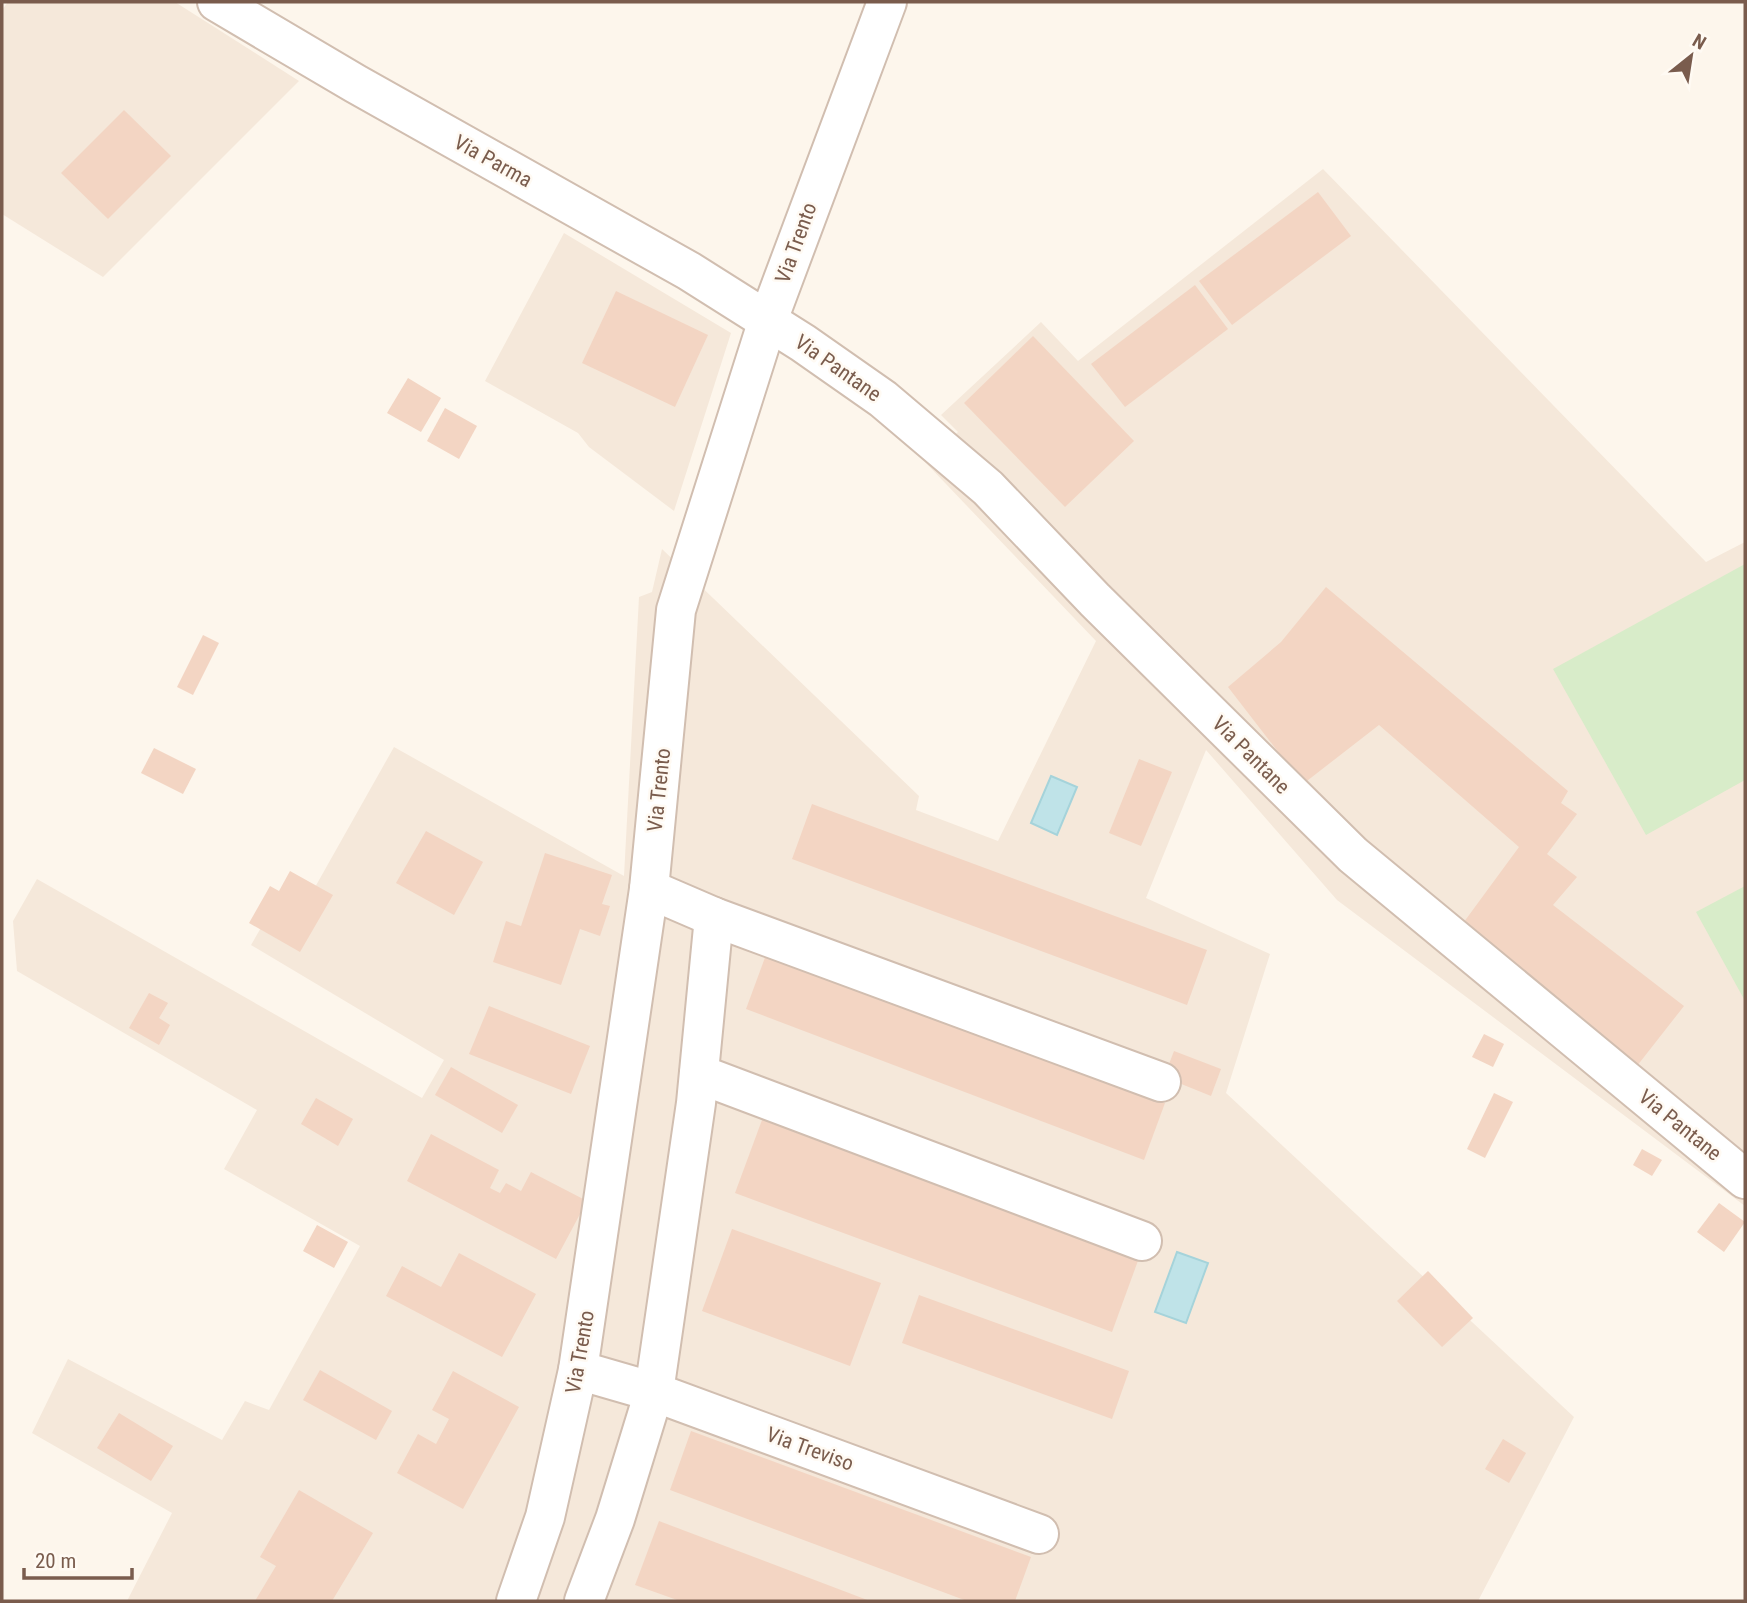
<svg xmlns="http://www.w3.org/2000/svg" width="1747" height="1603" font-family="'Roboto Condensed',sans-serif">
<rect width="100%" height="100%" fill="#fdf6ec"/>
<g fill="#f5e8da">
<polygon points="8,2 175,2 299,81 103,277 2,214 2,10"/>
<polygon points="1323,169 1706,562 1745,542 1745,1206 1337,900 1206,750 1146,898 1270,954 1226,1093 1574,1417 1478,1601 127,1601 172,1513 32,1433 68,1359 222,1440 245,1401 269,1410 360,1246 224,1169 257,1110 17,971 13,921 37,879 422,1098 444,1060 251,945 291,876 314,889 394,747 624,876 639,597 652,592 662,549 919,796 916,810 998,841 1096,641 925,462 958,432 941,415 1041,322 1078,361"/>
<polygon points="564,233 731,333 674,511 589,447 578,433 485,381"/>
</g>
<g fill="#d8ecc9">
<polygon points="1745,564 1745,780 1646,835 1553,669"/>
<polygon points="1745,886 1745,1001 1696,912"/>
</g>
<g fill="#bfe3e8" stroke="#a5d3da" stroke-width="2">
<polygon points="1051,776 1077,787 1057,835 1031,823"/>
<polygon points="1177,1252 1208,1263 1186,1323 1155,1312"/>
</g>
<g fill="#f3d5c3">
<polygon points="124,110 171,156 108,219 61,173"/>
<polygon points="1318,192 1351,236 1232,325 1199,281"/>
<polygon points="1195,285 1228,329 1125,407 1091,364"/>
<polygon points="616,291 708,335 675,407 582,363"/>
<polygon points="1033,336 1134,441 1065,507 964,403"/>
<polygon points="408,378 441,398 421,432 387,413"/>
<polygon points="445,408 477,426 459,459 427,441"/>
<polygon points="1326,587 1568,791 1561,803 1577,814 1547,854 1577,877 1553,905 1684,1006 1637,1066 1461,926 1519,847 1379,725 1303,784 1228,687 1281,642"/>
<polygon points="203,635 219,643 193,695 177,687"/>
<polygon points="154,748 196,769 183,794 141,773"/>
<polygon points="1139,759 1172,772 1141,846 1109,833"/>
<polygon points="812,804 1207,950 1187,1005 792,859"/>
<polygon points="426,831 483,862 454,915 396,883"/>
<polygon points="545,853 612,875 602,904 610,906 600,936 580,929 561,985 493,962 506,921 521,926"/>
<polygon points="290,871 333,895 300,952 249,923 270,886 279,891"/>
<polygon points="767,952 1165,1103 1144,1160 746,1009"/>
<polygon points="149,993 168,1003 159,1018 170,1025 159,1045 129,1028"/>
<polygon points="489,1006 590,1046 571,1094 469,1054"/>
<polygon points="1484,1034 1504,1044 1493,1067 1472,1057"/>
<polygon points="1174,1051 1221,1069 1211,1096 1164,1077"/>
<polygon points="451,1067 518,1105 502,1133 435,1095"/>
<polygon points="1494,1093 1513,1102 1485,1158 1467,1149"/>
<polygon points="316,1098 353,1119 338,1146 301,1124"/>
<polygon points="766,1109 1143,1247 1112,1332 735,1193"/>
<polygon points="431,1134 499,1170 490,1188 500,1193 506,1183 521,1191 531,1172 587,1201 556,1259 407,1181"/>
<polygon points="1642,1149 1662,1160 1652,1176 1633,1165"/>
<polygon points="1719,1203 1745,1222 1724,1252 1697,1232"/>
<polygon points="317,1225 348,1242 334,1268 303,1251"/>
<polygon points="732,1229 881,1283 850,1366 702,1311"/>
<polygon points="459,1253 536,1294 502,1357 386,1296 402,1266 441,1287"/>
<polygon points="1428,1271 1473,1318 1442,1347 1397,1301"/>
<polygon points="919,1295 1129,1371 1112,1419 902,1343"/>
<polygon points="320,1370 392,1411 376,1440 303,1400"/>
<polygon points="453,1371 519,1407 463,1509 397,1473 418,1434 436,1444 449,1419 432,1410"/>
<polygon points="119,1413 173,1446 151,1481 97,1448"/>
<polygon points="691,1431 1031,1557 1015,1601 967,1601 670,1490"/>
<polygon points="1503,1439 1526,1453 1509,1483 1485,1469"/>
<polygon points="299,1490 373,1533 332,1601 255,1601 276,1566 260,1557"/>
<polygon points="659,1521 870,1601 680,1601 635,1585"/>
</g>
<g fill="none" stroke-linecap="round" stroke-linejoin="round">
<g stroke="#d1beb0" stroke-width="42">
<g id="minor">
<polyline points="217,2 356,84 689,271 803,343 883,399 988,488 1095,600 1353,855 1745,1179"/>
<polyline points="649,889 714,917 1161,1082"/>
<polyline points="699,1074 1142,1241"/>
<polyline points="578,1370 654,1392 1039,1534"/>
<polyline points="516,1601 545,1517 578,1370 649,889 676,610 768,320 887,2"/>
<polyline points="584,1601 615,1519 654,1392 696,1103 714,917"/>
</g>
</g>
<use href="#minor" stroke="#fff" stroke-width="38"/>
</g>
<g text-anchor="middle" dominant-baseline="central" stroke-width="5" stroke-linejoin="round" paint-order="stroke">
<g font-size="21" fill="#7a5c4d" stroke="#fffaf3">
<text transform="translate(493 161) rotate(29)">Via Parma</text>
<text transform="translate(796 243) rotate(-70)">Via Trento</text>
<text transform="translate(838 368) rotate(35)">Via Pantane</text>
<text transform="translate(1251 755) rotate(45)">Via Pantane</text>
<text transform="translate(659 790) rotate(-84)">Via Trento</text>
<text transform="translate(1680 1125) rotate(39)">Via Pantane</text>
<text transform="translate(580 1352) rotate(-80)">Via Trento</text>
<text transform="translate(810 1449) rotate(20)">Via Treviso</text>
</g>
</g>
<rect width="1747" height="1603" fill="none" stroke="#7a5c4d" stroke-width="7"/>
<g transform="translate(1691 56) rotate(30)" stroke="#fffaf3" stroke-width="5" paint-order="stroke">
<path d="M0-5L12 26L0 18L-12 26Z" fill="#7a5c4d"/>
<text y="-10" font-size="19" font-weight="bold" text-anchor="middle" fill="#7a5c4d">N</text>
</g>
<path d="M24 1568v10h108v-10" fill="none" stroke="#7a5c4d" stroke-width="3.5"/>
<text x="35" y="1568" font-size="21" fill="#7a5c4d" stroke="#fffaf3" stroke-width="5" paint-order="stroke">20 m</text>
</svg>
